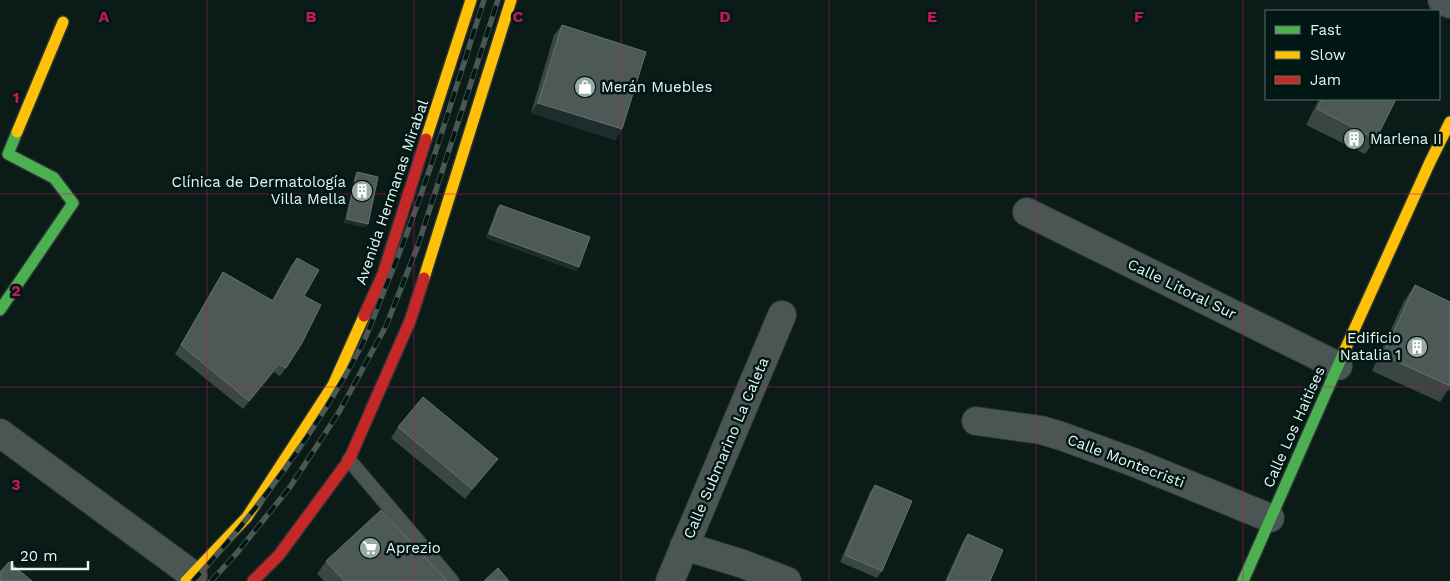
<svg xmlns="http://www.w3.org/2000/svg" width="1450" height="581" font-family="'Work Sans',sans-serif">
<rect width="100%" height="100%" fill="#0a1b18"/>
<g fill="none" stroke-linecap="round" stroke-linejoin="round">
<g stroke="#2a3432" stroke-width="16">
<polyline id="lane" points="349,460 452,581"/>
</g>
<g stroke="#2a3432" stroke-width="30">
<g id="street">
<polyline points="1442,0 1450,4"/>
<polyline points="1027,212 1338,366"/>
<polyline points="976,421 1041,430 1061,436 1133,462 1270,518"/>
<polyline points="0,433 193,575"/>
<polyline points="684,546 740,563 787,581"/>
<polyline points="670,581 782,315"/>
</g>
</g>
<g stroke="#2a3432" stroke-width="14">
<g id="fast">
<polyline points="0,310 73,203 54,178 8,154 17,132"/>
<polyline points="1243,581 1344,352"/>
</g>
</g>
<g stroke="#2a3432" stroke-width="14">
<g id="slow">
<polyline points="17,132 63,22"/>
<polyline points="426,139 471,0"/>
<polyline points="424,278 511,0"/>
<polyline points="1344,352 1430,162 1450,122"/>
<polyline points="186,581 247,517 333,385 364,316"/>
</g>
</g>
<g stroke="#2a3432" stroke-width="14">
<g id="jam">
<polyline points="364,316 383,274 426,139"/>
<polyline points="253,581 279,555 349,460 410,321 424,278"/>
</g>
</g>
<use href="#lane" stroke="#4b5654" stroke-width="14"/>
<use href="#street" stroke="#4b5654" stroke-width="28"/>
<use href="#fast" stroke="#4caf50" stroke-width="11"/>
<use href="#slow" stroke="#ffc107" stroke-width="11"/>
<use href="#jam" stroke="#c62828" stroke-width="11"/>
<g stroke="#4b5754" stroke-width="5.5">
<g id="rail">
<path d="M193,581C257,512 318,429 362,345C371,326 378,305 386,286C425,193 453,96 484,0"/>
<polyline points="211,581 236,554 290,487 339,412 386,326 417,248 498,0"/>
</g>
</g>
<use href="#rail" stroke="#001713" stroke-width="4" stroke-dasharray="11" stroke-linecap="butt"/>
</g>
<g fill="#394644">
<polygon points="562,25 622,129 615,140 531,113 554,35"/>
<polygon points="1319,99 1396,99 1376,139 1365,154 1306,125"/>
<polygon points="357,172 365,227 344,223 355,176"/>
<polygon points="500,205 576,271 486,238 497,208"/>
<polygon points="297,258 304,296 286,368 280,376 274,372 243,409 175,354 218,280 223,272 272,300 291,266"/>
<polygon points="1415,285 1450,302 1450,391 1448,390 1440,402 1372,371 1404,301"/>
<polygon points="398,427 490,469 465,499 391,438"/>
<polygon points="875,485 882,571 877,578 840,562 870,492"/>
<polygon points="968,534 990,581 945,581 963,541"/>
<polygon points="326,561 447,581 324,581 317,574"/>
</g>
<g fill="#1e2d2b">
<polygon points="538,103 622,129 615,140 531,113"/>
<polygon points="347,219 368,224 365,227 344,223"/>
<polygon points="489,234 579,267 576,271 486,238"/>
<polygon points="279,364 274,372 243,409 249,401"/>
<polygon points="498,459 490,469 465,499 472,489"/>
</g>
<g fill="#4c5957" stroke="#64726f">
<polygon points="562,25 646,52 622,129 538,103"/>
<polygon points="1322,99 1396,99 1376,139 1317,109"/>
<polygon points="357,172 378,177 368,224 347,219"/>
<polygon points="500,205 590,237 579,267 489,234"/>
<polygon points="297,258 319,270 304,296 321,305 302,343 286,368 279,364 249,401 181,345 223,272 273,301"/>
<polygon points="1415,285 1450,302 1450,386 1383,355"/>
<polygon points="423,397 498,459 472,489 398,427"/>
<polygon points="875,485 912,501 882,571 845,555"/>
<polygon points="381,510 447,581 344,581 326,561"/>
<polygon points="968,534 1003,550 990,581 947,581"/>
<polygon points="9,562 32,581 0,581 0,572"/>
<polygon points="498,568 509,581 484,581"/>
</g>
<path fill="none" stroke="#c2185b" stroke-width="1" stroke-opacity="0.55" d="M207,0V581M414,0V581M621,0V581M829,0V581M1036,0V581M1243,0V581M0,194H1450M0,387H1450"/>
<defs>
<g id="shop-disc" transform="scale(1.125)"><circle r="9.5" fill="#99a9a6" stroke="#001713"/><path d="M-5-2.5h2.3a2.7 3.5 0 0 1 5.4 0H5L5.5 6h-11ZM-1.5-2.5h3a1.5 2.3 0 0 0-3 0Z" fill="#fff"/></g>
<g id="building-disc" transform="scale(1.125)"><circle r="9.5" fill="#99a9a6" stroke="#001713"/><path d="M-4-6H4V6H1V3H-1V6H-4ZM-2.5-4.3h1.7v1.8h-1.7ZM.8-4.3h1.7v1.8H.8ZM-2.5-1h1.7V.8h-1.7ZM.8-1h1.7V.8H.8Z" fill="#fff"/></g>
<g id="supermarket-disc" transform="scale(1.125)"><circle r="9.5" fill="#99a9a6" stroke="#001713"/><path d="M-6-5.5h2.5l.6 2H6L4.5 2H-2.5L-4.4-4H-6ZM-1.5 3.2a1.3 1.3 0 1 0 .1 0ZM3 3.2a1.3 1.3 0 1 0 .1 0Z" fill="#fff"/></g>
</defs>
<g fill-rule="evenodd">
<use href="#shop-disc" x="585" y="87"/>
<use href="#building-disc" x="1354" y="139"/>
<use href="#building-disc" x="362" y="191"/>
<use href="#building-disc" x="1417" y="347"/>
<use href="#supermarket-disc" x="370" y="548"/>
</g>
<g text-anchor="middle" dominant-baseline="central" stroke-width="5" stroke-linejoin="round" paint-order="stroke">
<g font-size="15" fill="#e6f6f2" stroke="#001713" text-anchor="start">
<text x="601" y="87">Merán Muebles</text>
<text x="1370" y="139">Marlena II</text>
<text x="346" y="182" text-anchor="end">Clínica de Dermatología<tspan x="346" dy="17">Villa Mella</tspan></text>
<text x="1401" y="338" text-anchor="end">Edificio<tspan x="1401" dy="17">Natalia 1</tspan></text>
<text x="386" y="548">Aprezio</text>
</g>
<g font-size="15" fill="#e6f6f2" stroke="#001713">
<text transform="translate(392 192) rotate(-71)">Avenida Hermanas Mirabal</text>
<text transform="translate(1182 289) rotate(26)">Calle Litoral Sur</text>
<text transform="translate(1294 427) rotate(-66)">Calle Los Haitises</text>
<text transform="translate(726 448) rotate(-67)">Calle Submarino La Caleta</text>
<text transform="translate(1126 461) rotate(21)">Calle Montecristi</text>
</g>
</g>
<g font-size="16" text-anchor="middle" font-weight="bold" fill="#c2185b" stroke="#001713" stroke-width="5" stroke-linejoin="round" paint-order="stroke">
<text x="104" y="22">A</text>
<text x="311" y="22">B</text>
<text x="518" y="22">C</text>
<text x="725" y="22">D</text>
<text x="932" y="22">E</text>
<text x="1139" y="22">F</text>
<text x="16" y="103">1</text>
<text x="16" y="296">2</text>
<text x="16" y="490">3</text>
</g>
<rect x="1265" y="10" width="175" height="90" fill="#001713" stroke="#5c706c"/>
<rect x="1275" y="26" width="25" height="8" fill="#4caf50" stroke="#5c706c"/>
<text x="1310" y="35" font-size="15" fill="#e6f6f2">Fast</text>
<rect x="1275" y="51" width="25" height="8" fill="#ffc107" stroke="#5c706c"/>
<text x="1310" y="60" font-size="15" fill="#e6f6f2">Slow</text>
<rect x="1275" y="76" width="25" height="8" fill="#c62828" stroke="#5c706c"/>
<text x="1310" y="85" font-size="15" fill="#e6f6f2">Jam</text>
<path d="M12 561v8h76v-8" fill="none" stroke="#e6f6f2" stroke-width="2.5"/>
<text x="20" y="561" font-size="15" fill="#e6f6f2" stroke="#001713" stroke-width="4" paint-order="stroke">20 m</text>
</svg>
